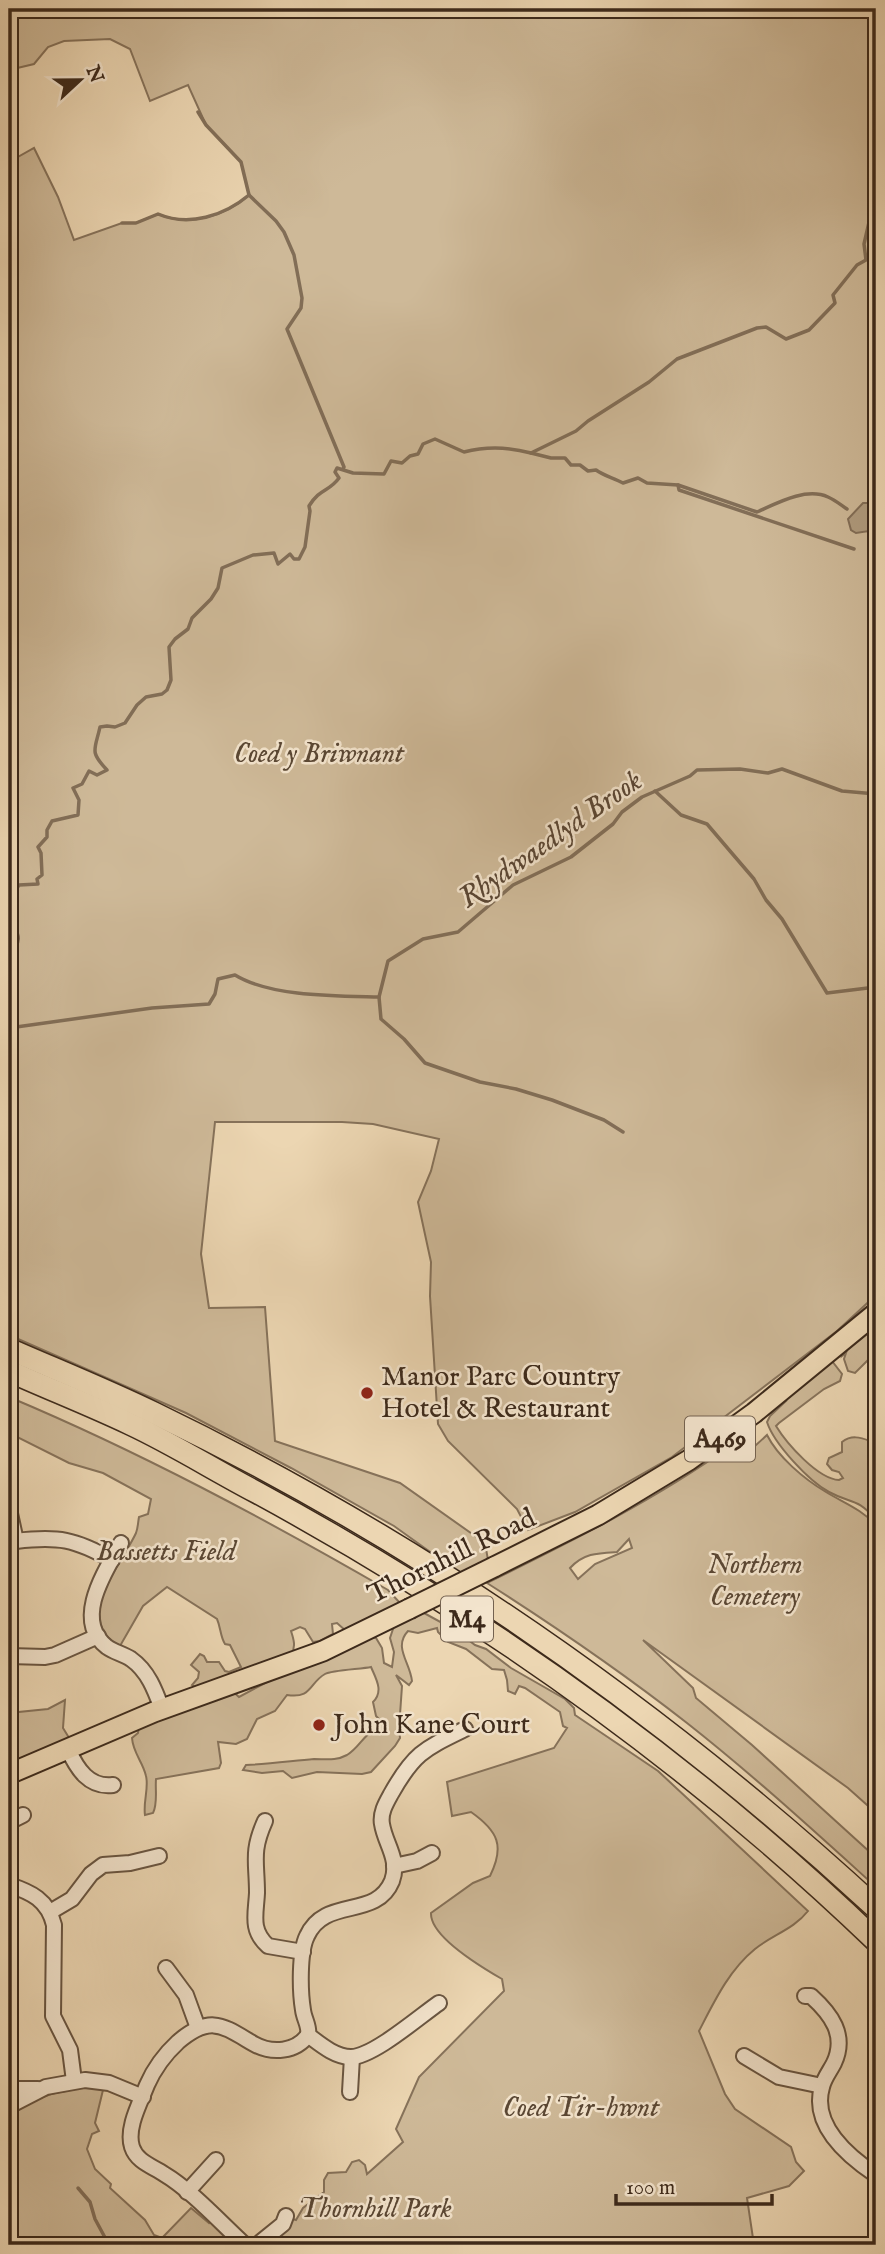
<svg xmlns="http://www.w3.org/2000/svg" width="885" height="2254" font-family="'IM FELL English',serif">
<rect width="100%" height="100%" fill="#ecd6b2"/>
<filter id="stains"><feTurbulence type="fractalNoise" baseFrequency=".00286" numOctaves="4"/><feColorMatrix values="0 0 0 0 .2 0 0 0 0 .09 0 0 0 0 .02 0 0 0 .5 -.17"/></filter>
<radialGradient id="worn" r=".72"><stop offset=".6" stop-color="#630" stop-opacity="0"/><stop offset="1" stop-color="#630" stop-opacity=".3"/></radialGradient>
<g fill="#ceb998" stroke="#86725a" stroke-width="2" fill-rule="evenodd">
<path d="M9,9H876V510L874,507L868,531L876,530V1295L837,1331L672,1457L575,1512L528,1530L517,1509L448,1441L438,1424L430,1296L431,1262L418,1202L431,1171L439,1139L373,1124L342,1122H215L201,1254L209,1308L265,1307L275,1441L400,1483L485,1543L488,1560L461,1574L394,1526L291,1468L186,1413L9,1335V162L34,148L58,197L74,240L122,223H136L158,214C189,227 224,217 249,195L241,162L206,125L188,85L150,101L130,49L110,39L64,41L48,47L34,64L9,70Z"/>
<polygon points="876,1323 876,1359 868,1360 855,1373 848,1371 844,1359 846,1353 842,1356 843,1352"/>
<path d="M832,1361L842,1374L840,1381L824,1389L779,1423L776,1426C787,1444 818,1479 839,1480L843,1478L839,1472L832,1470L827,1464L829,1458L842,1452V1442C851,1435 860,1437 870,1441L872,1453L876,1452V1520C857,1497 851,1504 829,1492C809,1481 774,1444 767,1422L770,1416L787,1400L771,1413H767Z"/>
<path d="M9,1397C140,1452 265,1519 388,1590L400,1603L346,1631L337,1623L332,1624L333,1634L320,1641L313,1642L305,1629L300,1627L291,1631C294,1640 296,1647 291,1655L195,1687L192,1685L198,1678L199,1672L191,1665L200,1654L204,1656L207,1662H219L225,1671L229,1672L241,1667L230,1645L225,1644C220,1636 221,1628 217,1619L167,1587L143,1606L120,1646C71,1620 122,1564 136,1533C138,1528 138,1522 139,1517L148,1514L151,1499L103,1473L69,1463L9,1433Z"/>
<path d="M767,1435C778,1457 804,1479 826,1492C844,1503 861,1509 876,1525V1813L848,1788L643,1640L693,1688L696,1698L752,1745L872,1854H876V1887C814,1831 753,1775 687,1723C623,1673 556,1627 487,1583C572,1541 655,1500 732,1445H737L745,1455ZM629,1539L632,1548L595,1564L578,1579L570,1568C584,1553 598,1553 617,1552Z"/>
<path d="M424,1613L457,1631L475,1645L486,1649L511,1668L565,1699L574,1708L575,1715L658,1771L808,1911C794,1929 772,1935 755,1949C729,1970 714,2002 699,2031L725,2094L735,2109L791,2147L796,2162L804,2171L789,2186L747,2198L754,2245H256L289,2218L296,2220L303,2208L324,2192V2180L328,2173L346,2172L352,2162L359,2160L365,2165L367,2174L403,2142L396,2129L419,2077L504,1991L502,1979C483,1968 430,1937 431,1913L473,1883L490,1876C505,1846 498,1831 471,1812L452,1816L447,1782L554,1748L567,1728L563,1726L560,1712L525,1688L519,1686L515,1694L508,1691L507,1680L504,1670L492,1669L466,1649L448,1642L438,1632L437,1628L418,1633L408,1631C393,1647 410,1662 412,1681L409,1685L396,1675L402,1686L399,1729L400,1738L395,1746L371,1772L362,1774L317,1772L292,1778L283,1771L262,1773L243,1770L246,1765C269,1764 291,1761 314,1759C326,1759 336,1761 347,1755C359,1748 364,1734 376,1729L380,1720L376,1716L373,1702C384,1691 376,1679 371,1667C362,1669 332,1670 325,1674C309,1683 312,1699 287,1695L275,1711L257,1719L247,1739L236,1744L218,1742L221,1763L219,1768L156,1779C155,1789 158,1804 153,1813L145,1815C143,1802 149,1788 146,1776C143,1762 133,1753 132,1738L138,1733L139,1725L231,1690L239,1697L267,1682L367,1637L376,1638L382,1648L384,1663L392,1667L394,1652L390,1638L394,1626C405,1621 412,1616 424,1613Z"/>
<polygon points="65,1700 63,1728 71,1741 9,1768 9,1713 48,1709"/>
<path d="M86,2082L102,2086L103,2090L95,2123L99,2131L92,2134L87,2149L95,2169L111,2184L110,2188L145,2220L154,2235L162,2238L191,2208L209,2223L212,2219L240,2245H17L10,2220L11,2218L9,2207V2120C20,2105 41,2096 60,2092C71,2090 78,2090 86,2082Z"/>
</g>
<polygon fill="#b09c7f" stroke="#826e57" stroke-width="2" points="863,503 869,503 876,510 876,530 856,533 851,530 848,519"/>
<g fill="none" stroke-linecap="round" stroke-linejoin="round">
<g stroke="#826e57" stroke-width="3.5">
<polyline points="198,112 206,125 241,162 249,195 276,221 284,232 294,255 302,298 301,308 287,329 344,467 343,469"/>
<path d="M122,223H136L158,214C189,227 224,216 249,195"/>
<path d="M531,453L551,458H565L571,465H580L588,471L596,470C604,476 614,478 623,483L638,478L647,483L678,485L757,512C777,503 806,487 828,497C835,500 841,505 847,509"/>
<polyline points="678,485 679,490 854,549"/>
<polyline points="655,791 681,815 707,824 730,851 754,879 766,900 782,919 827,993 876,987"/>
<path d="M9,955C25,939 17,933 9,914C12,904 12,893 19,885L38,884L37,879L42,875L41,853L38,847L47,837V830L52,821L78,815L79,800L73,788L82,784L89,771L97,775L107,770C89,751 95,750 100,727L107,726L115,727L125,723L137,705L146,697L162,694L167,690L171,680L169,647L175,639L188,629L192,618L211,599L218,588L222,568L253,555L274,553L278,564L290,554L294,559H299L305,547L310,511L309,506C320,488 329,492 339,478L335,472L337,468L353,473L384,474L391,461L402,463L410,456L418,454L423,444L435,439L464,452C487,446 509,447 531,453L576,431L588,421L649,382L677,359L757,328L766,327L786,339L809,330L835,303L833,295L857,265L866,260L864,244L876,192"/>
<polyline points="9,966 9,984"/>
<polyline points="379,997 381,1019 404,1039 425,1063 480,1082 516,1089 552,1100 604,1120 623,1132"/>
<path d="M9,1028L152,1008L209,1004L215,994L218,979L235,975C271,997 337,996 379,997L388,961L423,939L458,932L513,885L571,857L613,824L622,812L642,797L690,776L697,770L740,769L768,773L782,769L842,791L876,794"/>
<polyline points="78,2188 90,2202 95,2219 109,2245"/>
</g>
<g stroke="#695541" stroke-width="18">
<g id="minor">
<path d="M9,1509L16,1541C58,1536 75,1539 112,1560"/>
<path d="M121,1543C106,1570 72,1620 107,1647C114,1652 123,1654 131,1659C148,1671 155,1690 162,1709"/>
<polyline points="9,1656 45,1657 55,1655 98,1636"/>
<path d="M68,1749C77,1769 89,1788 113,1785"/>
<path d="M265,1821C251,1852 257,1862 257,1893C256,1914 250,1930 268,1946L303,1952"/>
<polyline points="9,1822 23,1815"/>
<polyline points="394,1866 417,1861 432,1853"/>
<path d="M9,1885C31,1892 48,1900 54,1925L53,2016L70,2050L74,2081"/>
<polyline points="50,1912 72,1899 91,1874 103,1865 130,1863 159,1856"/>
<polyline points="166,1968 186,1995 198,2028"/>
<path d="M805,1996H811C831,2014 847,2035 834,2063C830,2071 824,2078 822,2087C811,2125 849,2157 876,2175"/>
<path d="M308,2035C310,2027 304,2019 303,2010C300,1992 299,1952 307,1936C325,1896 376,1920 392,1881C400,1859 385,1844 382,1824C380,1813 386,1803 391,1794C414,1753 424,1749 465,1729"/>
<path d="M308,2035C320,2044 335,2057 351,2057C373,2057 420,2016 439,2003"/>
<polyline points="744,2056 779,2077 822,2086"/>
<polyline points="9,2091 12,2089 38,2089"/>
<polyline points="350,2092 352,2057"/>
<polyline points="9,2102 15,2103 46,2087 85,2080 109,2083 143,2097"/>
<polyline points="187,2192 216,2160"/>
<path d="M245,2245C221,2223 191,2190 164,2174C152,2166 137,2162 132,2147C126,2128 140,2103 147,2085C154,2069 165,2054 178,2042C211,2014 223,2026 254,2044C272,2054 296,2052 308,2035"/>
<polyline points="257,2245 283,2224 286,2216"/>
</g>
</g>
<g stroke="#3d2a1b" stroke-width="23">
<g id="major">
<polyline points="494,1567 598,1515 689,1460 754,1413 876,1313"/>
<polyline points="9,1774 154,1712 323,1651 409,1609"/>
</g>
</g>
<g stroke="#3d2a1b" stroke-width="24">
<g id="highway">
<path d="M9,1349C57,1370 107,1390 154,1413C419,1541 660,1709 876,1908"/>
<path d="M9,1371C49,1389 90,1405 130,1424C173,1444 214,1470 256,1492C481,1614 692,1764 876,1941"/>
</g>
</g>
<use href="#minor" stroke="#f3e4cd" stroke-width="14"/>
<use href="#major" stroke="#ecd6b2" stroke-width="19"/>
<use href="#highway" stroke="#ecd6b2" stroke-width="21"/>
<g stroke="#3d2a1b" stroke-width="23" stroke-linecap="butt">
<polyline id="major-bridge" points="409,1609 494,1567"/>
</g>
<use href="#major-bridge" stroke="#ecd6b2" stroke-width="19"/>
</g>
<g fill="#8f2418" stroke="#f3e4cd" stroke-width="2.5">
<circle cx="367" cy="1393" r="7"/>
<circle cx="319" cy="1725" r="7"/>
</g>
<g text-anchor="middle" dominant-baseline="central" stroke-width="5" stroke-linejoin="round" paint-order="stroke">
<g fill="#f3e4cd" stroke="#746250" stroke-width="2">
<rect x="685" y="1416.5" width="70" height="45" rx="5"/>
<rect x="441" y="1596.5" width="52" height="45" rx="5"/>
</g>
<g font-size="26" font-weight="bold" fill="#3d2a1b">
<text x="720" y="1439">A469</text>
<text x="467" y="1619">M4</text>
</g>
<g font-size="28" font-style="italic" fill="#5a4734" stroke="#f3e4cd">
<text x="319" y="754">Coed y Briwnant</text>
<text x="166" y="1552">Bassetts Field</text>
<text x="755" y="1565">Northern<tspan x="755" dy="32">Cemetery</tspan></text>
<text x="581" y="2108">Coed Tir-hwnt</text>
<text x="375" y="2209">Thornhill Park</text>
</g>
<g font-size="28" fill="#3d2a1b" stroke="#f3e4cd" text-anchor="start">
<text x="381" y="1377">Manor Parc Country<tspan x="381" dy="32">Hotel &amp; Restaurant</tspan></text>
<text x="333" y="1725">John Kane Court</text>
</g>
<g font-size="28" fill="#3d2a1b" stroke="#f3e4cd">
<text transform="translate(452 1557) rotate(-26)">Thornhill Road</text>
</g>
<g font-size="30" font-style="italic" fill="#5a4634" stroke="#f3e4cd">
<text transform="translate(551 840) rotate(-35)">Rhydwaedlyd Brook</text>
</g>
</g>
<rect width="885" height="2254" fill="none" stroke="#ecd6b2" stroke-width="35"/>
<rect x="10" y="10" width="864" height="2233" fill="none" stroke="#3d2a1b" stroke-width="3.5"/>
<rect x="18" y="18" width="850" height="2219" fill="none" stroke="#3d2a1b" stroke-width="2"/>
<g transform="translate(80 80) rotate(68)" stroke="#f3e4cd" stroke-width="5" paint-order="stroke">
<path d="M0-5L12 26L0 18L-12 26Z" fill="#3d2a1b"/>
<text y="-10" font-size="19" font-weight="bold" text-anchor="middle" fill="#3d2a1b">N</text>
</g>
<path d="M616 2194v10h156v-10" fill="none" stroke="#3d2a1b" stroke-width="3.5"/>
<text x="626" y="2194" font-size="21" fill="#3d2a1b" stroke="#f3e4cd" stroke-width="5" paint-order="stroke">100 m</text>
<rect width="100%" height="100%" filter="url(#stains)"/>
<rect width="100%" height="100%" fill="url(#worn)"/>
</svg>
